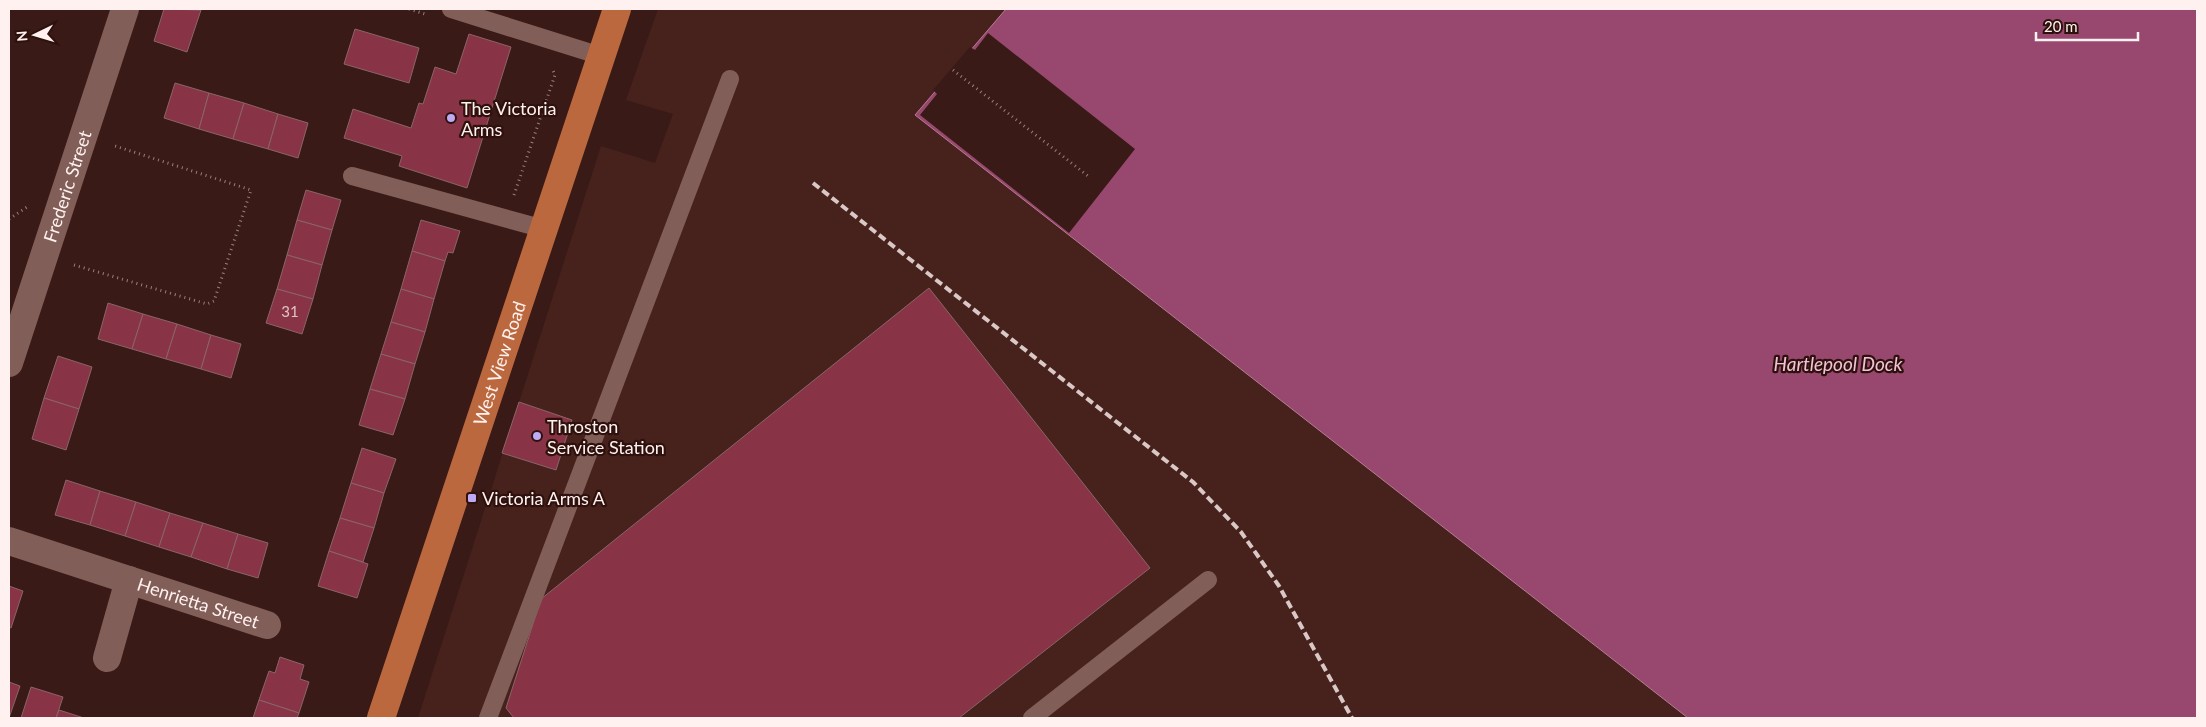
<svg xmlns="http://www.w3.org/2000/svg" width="2206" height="727" font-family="Lato,sans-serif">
<rect width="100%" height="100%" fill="#391a16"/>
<polygon fill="#47221d" points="658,9 2197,9 2197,718 418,718 601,146 655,163 673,114 626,100"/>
<polygon fill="#98486f" stroke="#b77b95" points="1006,9 2197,9 2197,718 1688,718 915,115"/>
<polygon fill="#391a16" points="988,33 1135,149 1069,233 920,115 937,94 933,90 970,47 975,50"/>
<g fill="#883446" stroke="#8a6469">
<polygon points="164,9 201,10 187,52 154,41"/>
<polygon points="355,29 419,48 409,83 344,64"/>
<polygon points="469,34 511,47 467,188 399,166 402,156 344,138 353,109 411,128 419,103 423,104 435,67 456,74"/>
<polygon points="175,83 209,93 199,129 164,118"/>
<polygon points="209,93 244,103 233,139 199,129"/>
<polygon points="244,103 278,114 268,149 233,139"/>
<polygon points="278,114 308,123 298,158 268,149"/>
<polygon points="306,190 341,200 332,230 297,220"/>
<polygon points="297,220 332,230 322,265 287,255"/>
<polygon points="421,220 460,231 453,253 448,252 445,261 412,251"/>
<polygon points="412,251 445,261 434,299 401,289"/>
<polygon points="287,255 322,265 313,299 277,289"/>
<polygon points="929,288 1150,568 959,718 514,718 506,708 541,599"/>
<polygon points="277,289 313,299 302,334 266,323"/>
<polygon points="401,289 434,299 425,332 391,322"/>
<polygon points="108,303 143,314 132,349 98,339"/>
<polygon points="143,314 177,324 166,359 132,349"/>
<polygon points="391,322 425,332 415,364 381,354"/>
<polygon points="177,324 211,335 201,369 166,359"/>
<polygon points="211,335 241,344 231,378 201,369"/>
<polygon points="381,354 415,364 405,399 370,389"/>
<polygon points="58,356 92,367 79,409 44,398"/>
<polygon points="370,389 405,399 393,435 359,425"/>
<polygon points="44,398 79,409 66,450 32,439"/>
<polygon points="519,402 572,420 556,470 502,453"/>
<polygon points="362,448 396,459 384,493 351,483"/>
<polygon points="66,480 100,491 90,525 55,515"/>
<polygon points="351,483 384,493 374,528 340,518"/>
<polygon points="100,491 136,502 125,536 90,525"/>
<polygon points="136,502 170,513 159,547 125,536"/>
<polygon points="170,513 203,523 191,557 159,547"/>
<polygon points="340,518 374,528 363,562 329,551"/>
<polygon points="203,523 238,534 227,569 191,557"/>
<polygon points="238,534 268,543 258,578 227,569"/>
<polygon points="329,551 368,564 357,598 318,586"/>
<polygon points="9,586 23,591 11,628 9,627"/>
<polygon points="280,657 304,665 300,679 309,682 299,713 259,700 269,671 275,673"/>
<polygon points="9,682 20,686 9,718"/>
<polygon points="31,687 63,697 56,718 21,718"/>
<polygon points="259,700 299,713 297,718 253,718"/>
<polygon points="59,710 84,718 56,718"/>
</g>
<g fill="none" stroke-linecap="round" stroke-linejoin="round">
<g stroke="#97807d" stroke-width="3" stroke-dasharray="1 4" stroke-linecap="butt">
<polyline points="409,9 425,14"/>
<polyline points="953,70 1088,176"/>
<polyline points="514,195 555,75 552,68"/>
<polyline points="9,219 27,207"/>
<polyline points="74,265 207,304 214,301 251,190 112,145"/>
</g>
<g stroke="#825e58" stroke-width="18">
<polyline points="451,9 601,56"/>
<polyline points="352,176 544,229"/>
<polyline points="488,718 730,79"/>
<polyline points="1032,718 1208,580"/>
</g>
<g stroke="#825e58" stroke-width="28">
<path id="s1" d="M9,363L125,9"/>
<path id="s2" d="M9,541L267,625"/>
<polyline points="107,658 129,580"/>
</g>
<path stroke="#bb683e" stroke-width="28" id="s3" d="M381,718L617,9"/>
<polyline stroke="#d9c8c6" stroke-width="4" stroke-dasharray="8 4" stroke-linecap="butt" points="813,183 1193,482 1241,532 1279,586 1352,718"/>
</g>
<g fill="#bea9f5" stroke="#2e110d" stroke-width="2">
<circle cx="451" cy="118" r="5"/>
<circle cx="537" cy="436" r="5"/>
<rect x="467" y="493" width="10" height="10" rx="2.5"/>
</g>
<g text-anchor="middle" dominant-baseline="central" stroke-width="4.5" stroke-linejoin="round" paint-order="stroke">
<g font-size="15" fill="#e1c2c5">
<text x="290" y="311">31</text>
</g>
<g font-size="18" fill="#fff1ef" stroke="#2e110d" text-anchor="start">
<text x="461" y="108">The Victoria<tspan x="461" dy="21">Arms</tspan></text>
<text x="547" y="426">Throston<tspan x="547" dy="21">Service Station</tspan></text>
<text x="482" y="498">Victoria Arms A</text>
</g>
<g font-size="18" fill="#fff1ef" stroke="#2e110d">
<text stroke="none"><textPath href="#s1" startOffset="186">Frederic Street</textPath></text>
<text stroke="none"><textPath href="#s3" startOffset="374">West View Road</textPath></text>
<text stroke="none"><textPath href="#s2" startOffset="199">Henrietta Street</textPath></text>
</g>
<g font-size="19" font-style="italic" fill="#f1c3d6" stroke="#2e110d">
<text x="1838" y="363">Hartlepool Dock</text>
</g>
</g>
<rect width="2206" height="727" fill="none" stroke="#fff1ef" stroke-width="20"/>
<g transform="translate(35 35) rotate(265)" stroke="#2e110d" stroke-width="4" paint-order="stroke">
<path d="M0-4L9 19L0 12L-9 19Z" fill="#fff1ef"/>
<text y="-8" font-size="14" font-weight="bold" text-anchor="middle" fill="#fff1ef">N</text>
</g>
<path d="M2036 32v8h102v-8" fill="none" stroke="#fff1ef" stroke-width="2.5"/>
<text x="2044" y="32" font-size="15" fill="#fff1ef" stroke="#2e110d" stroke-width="4" paint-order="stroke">20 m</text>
</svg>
